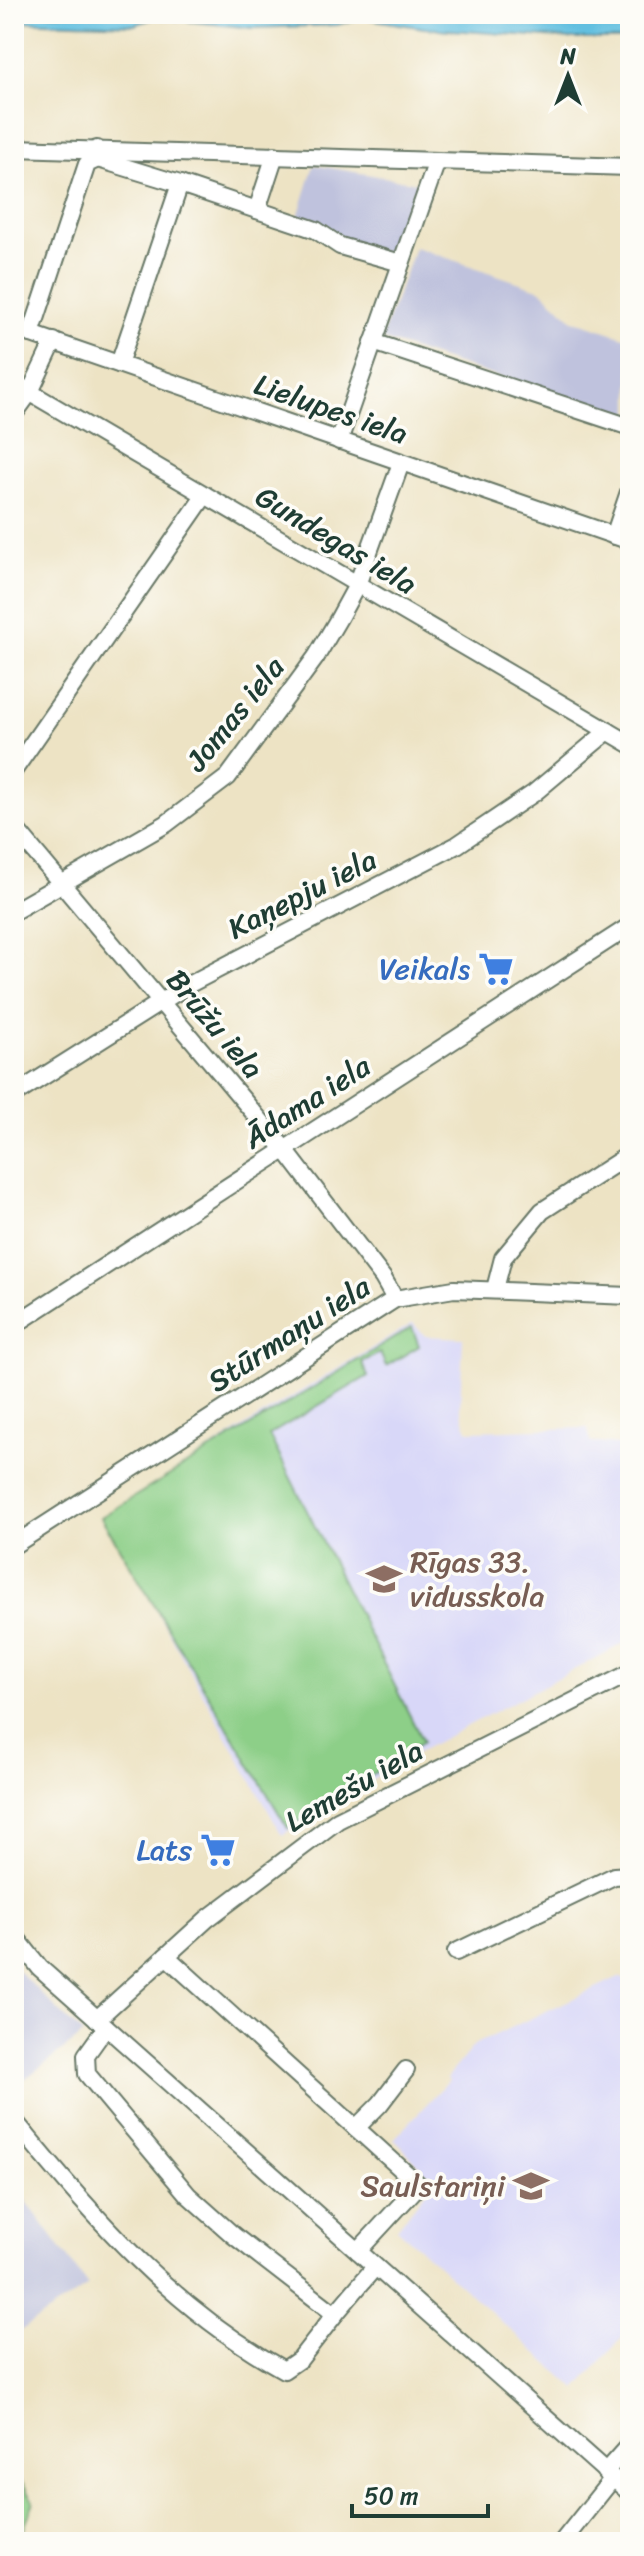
<svg xmlns="http://www.w3.org/2000/svg" width="644" height="2556" font-family="Sriracha,sans-serif">
<rect width="100%" height="100%" fill="#fdfcf7"/>
<filter id="ink" filterUnits="userSpaceOnUse"><feTurbulence type="fractalNoise" baseFrequency=".0125" numOctaves="2"/><feDisplacementMap in="SourceGraphic" scale="16" xChannelSelector="R" yChannelSelector="G"/><feConvolveMatrix kernelMatrix="1 2 1 2 8 2 1 2 1" color-interpolation-filters="sRGB"/></filter>
<filter id="wash" filterUnits="userSpaceOnUse"><feTurbulence type="fractalNoise" baseFrequency=".006" numOctaves="4" result="noise"/><feDisplacementMap in="SourceGraphic" scale="32" xChannelSelector="R" yChannelSelector="G"/><feGaussianBlur stdDeviation="1.8" result="paint"/><feColorMatrix in="noise" values="0 0 0 0 0 0 0 0 0 0 0 0 0 0 0 0 0 1.4 0 .05"/><feComposite in="paint" operator="in"/></filter>
<g filter="url(#wash)">
<rect width="100%" height="100%" fill="#ede3c4"/>
<g fill="#d8d7f8">
<polygon points="413,1323 425,1336 463,1338 460,1408 468,1431 588,1428 590,1442 619,1445 630,1466 630,1640 422,1750 282,1835 104,1518 270,1410"/>
<polygon points="619,1977 630,1982 630,2329 576,2389 397,2228 434,2181 394,2139 449,2080 447,2078 474,2045"/>
</g>
<g fill="#bfc2dd">
<polygon points="314,165 424,184 397,257 339,239 298,217"/>
<polygon points="415,247 541,290 573,320 630,339 630,420 381,339"/>
<polygon points="14,1967 83,2035 14,2087"/>
<polygon points="14,2184 88,2286 14,2335"/>
</g>
<g fill="#8dcf88" stroke="#56865e" stroke-width="2">
<polygon points="412,1327 419,1346 386,1366 380,1353 362,1362 368,1376 269,1435 423,1742 288,1828 101,1517"/>
<polygon points="14,2470 34,2501 23,2532 44,2542 14,2542"/>
</g>
<polygon fill="#62bfe0" stroke="#407e8a" stroke-width="2" points="14,14 630,14 630,39 572,39 424,28 363,18 337,25 253,28 155,18 135,25 14,21"/>
</g>
<g filter="url(#ink)">
<g fill="none" stroke-linecap="round" stroke-linejoin="round">
<g stroke="#677766" stroke-width="20">
<g id="minor">
<polyline points="14,148 630,167"/>
<polyline points="97,149 98,159 180,184 119,364"/>
<polyline points="180,184 316,230 340,246 401,263"/>
<polyline points="257,210 275,155"/>
<polyline points="14,328 630,541"/>
<polyline points="31,334 87,164 98,159"/>
<polyline points="373,342 630,427"/>
<polyline points="14,383 630,744"/>
<polyline points="14,414 30,392 54,341"/>
<polyline points="339,441 437,161"/>
<polyline points="614,536 630,489"/>
<polyline points="14,770 205,495"/>
<polyline points="14,827 285,1150 383,1278 395,1299"/>
<polyline points="14,911 166,824 228,777 316,657 339,618 357,585 401,463"/>
<polyline points="14,1095 188,985 457,845 534,793 608,731"/>
<polyline points="495,1289 503,1258 542,1211 630,1154"/>
<polyline points="14,1325 630,926"/>
<polyline points="14,1545 395,1299 454,1289 630,1296"/>
<polyline points="14,1935 40,1968 630,2493"/>
<polyline points="456,1952 614,1876 630,1875"/>
<polyline points="166,1956 356,2128 380,2104 406,2070"/>
<polyline points="97,2019 207,1919 338,1820 630,1673"/>
<polyline points="106,2027 86,2055 87,2074 188,2195 233,2235 335,2314 375,2267"/>
<path d="M14,2120C92,2216 174,2310 284,2370L300,2359L335,2314"/>
<polyline points="356,2128 419,2185 358,2251"/>
<polyline points="605,2472 630,2444"/>
<polyline points="562,2542 613,2478"/>
</g>
</g>
<use href="#minor" stroke="#fff" stroke-width="16"/>
</g>
</g>
<defs>
<g id="supermarket-bare" transform="scale(2.76)"><path d="M-6-5.5h2.5l.6 2H6L4.5 2H-2.5L-4.4-4H-6ZM-1.5 3.2a1.3 1.3 0 1 0 .1 0ZM3 3.2a1.3 1.3 0 1 0 .1 0Z" fill="#3f7fe0" stroke="#fdfcf7" stroke-width="2.5" paint-order="stroke"/></g>
<g id="school-bare" transform="scale(2.76)"><path d="M0-5L7-2L0 1L-7-2ZM-4 1L0 2.5L4 1V4Q0 6-4 4Z" fill="#8d6e63" stroke="#fdfcf7" stroke-width="2.5" paint-order="stroke"/></g>
</defs>
<g fill-rule="evenodd">
<use href="#supermarket-bare" x="496" y="969"/>
<use href="#school-bare" x="384" y="1579"/>
<use href="#supermarket-bare" x="218" y="1850"/>
<use href="#school-bare" x="531" y="2186"/>
</g>
<g text-anchor="middle" dominant-baseline="central" stroke-width="7" stroke-linejoin="round" paint-order="stroke">
<g font-size="30" fill="#1f3d34" stroke="#fdfcf7">
<text transform="translate(331 409) rotate(19)">Lielupes iela</text>
<text transform="translate(336 540) rotate(31)">Gundegas iela</text>
<text transform="translate(235 714) rotate(-51)">Jomas iela</text>
<text transform="translate(302 894) rotate(-27)">Kaņepju iela</text>
<text transform="translate(215 1024) rotate(50)">Brūžu iela</text>
<text transform="translate(307 1102) rotate(-33)">Ādama iela</text>
<text transform="translate(289 1334) rotate(-33)">Stūrmaņu iela</text>
<text transform="translate(354 1786) rotate(-30)">Lemešu iela</text>
</g>
<g font-size="30" fill="#366cbe" stroke="#fdfcf7" text-anchor="end">
<text x="470" y="969">Veikals</text>
<text x="192" y="1850">Lats</text>
</g>
<g font-size="30" fill="#785e54" stroke="#fdfcf7" text-anchor="start">
<text x="410" y="1562">Rīgas 33.<tspan x="410" dy="34">vidusskola</tspan></text>
<text x="505" y="2186" text-anchor="end">Saulstariņi</text>
</g>
</g>
<rect width="644" height="2556" fill="none" stroke="#fdfcf7" stroke-width="48"/>
<g transform="translate(568 76)" stroke="#fdfcf7" stroke-width="6" paint-order="stroke">
<path d="M0-6L14 30L0 20L-14 30Z" fill="#1f3d34"/>
<text y="-12" font-size="22" font-weight="bold" text-anchor="middle" fill="#1f3d34">N</text>
</g>
<path d="M352 2504v12h136v-12" fill="none" stroke="#1f3d34" stroke-width="4"/>
<text x="364" y="2504" font-size="24" fill="#1f3d34" stroke="#fdfcf7" stroke-width="6" paint-order="stroke">50 m</text>
</svg>
